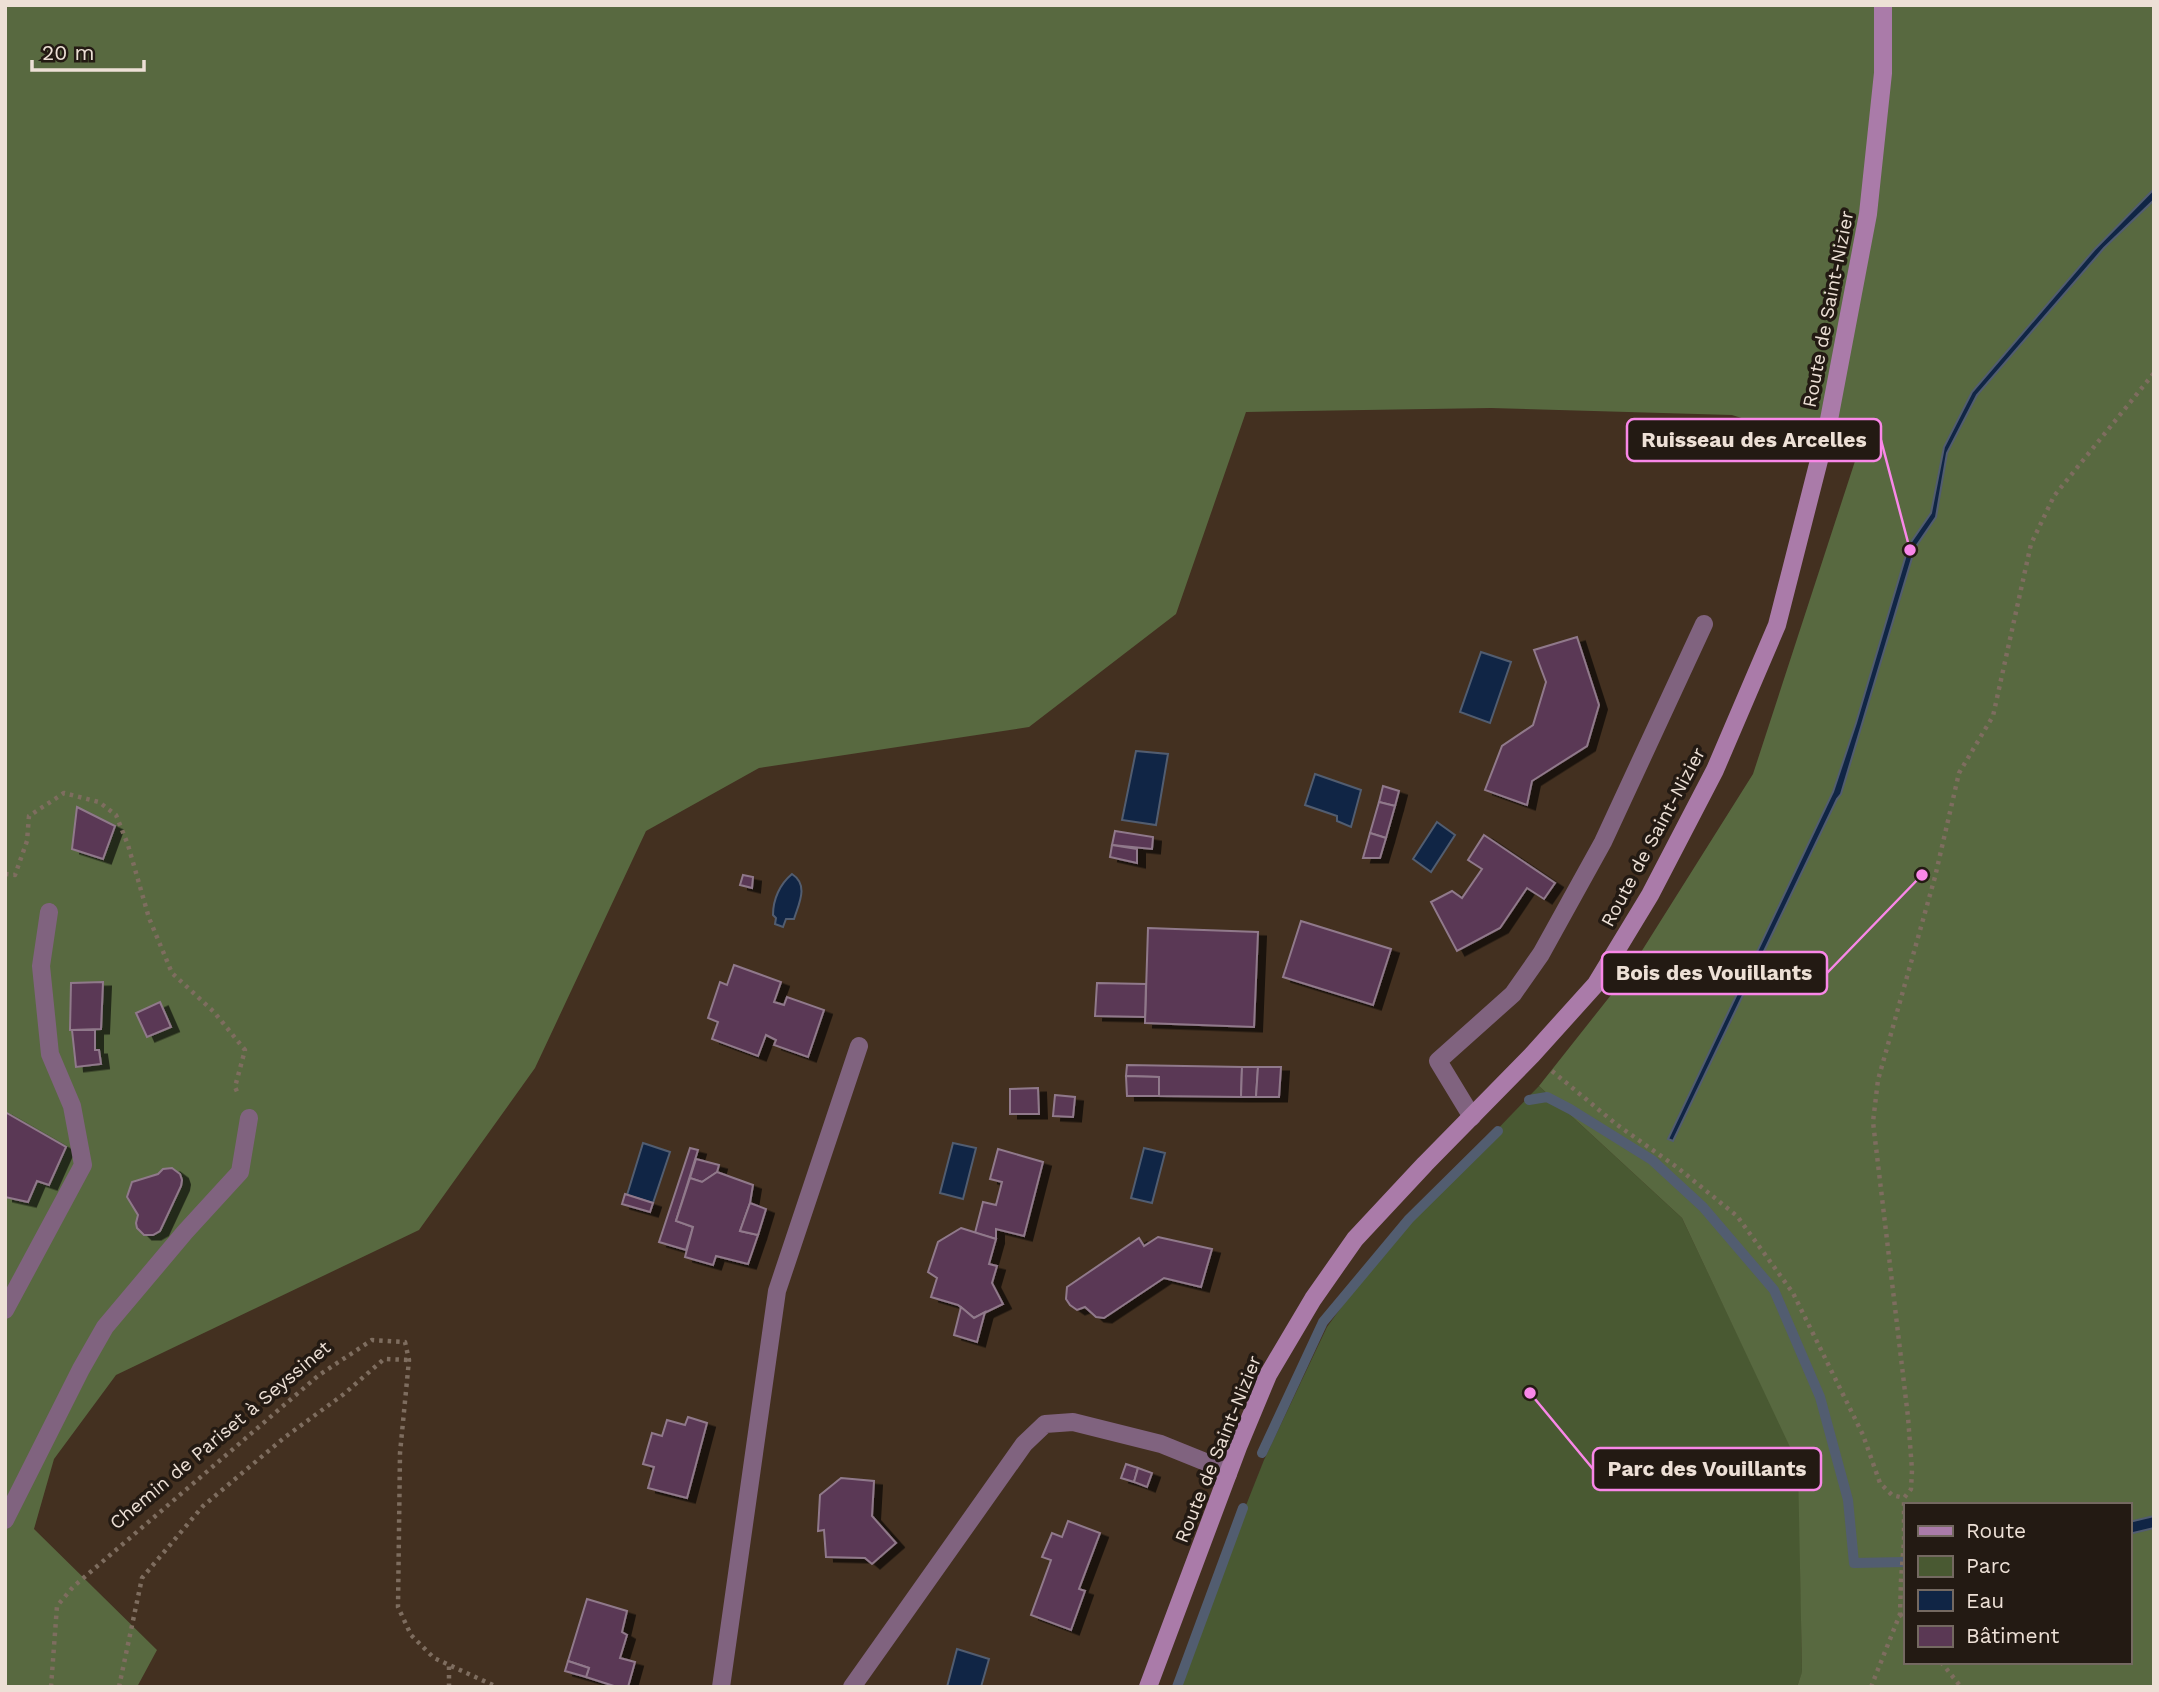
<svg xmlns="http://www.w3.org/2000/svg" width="2159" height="1692" font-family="'Work Sans',sans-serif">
<defs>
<filter id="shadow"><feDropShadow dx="8" dy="4.5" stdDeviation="0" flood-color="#0009"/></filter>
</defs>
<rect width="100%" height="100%" fill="#433020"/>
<polygon fill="#495932" points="1539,1086 1682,1218 1799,1464 1802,1673 1797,1687 1174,1687 1264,1460 1327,1327 1388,1243"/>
<path fill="#586940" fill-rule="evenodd" d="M5,5H2154V1687H1797L1802,1672L1798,1464L1682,1218L1539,1086L1626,976L1753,774L1857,455L1732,415L1491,408L1246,412L1176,614L1029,727L759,768L646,831L535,1068L419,1230L116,1375L54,1459L34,1529L157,1650L137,1687H5ZM1905,1505H2129V1662H1905Z"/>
<g fill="#102545" stroke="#525d70" stroke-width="2">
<polygon points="2154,189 2154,200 2104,248 1977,395 1947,453 1936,517 1915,548 1841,794 1837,799 1673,1141 1668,1139 1833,792 1856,723 1909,545 1931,513 1944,447 1972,392 2094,250"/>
<polygon points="1481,652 1511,662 1490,723 1460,712"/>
<polygon points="1136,751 1168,754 1156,825 1122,820"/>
<polygon points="1315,774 1361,790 1351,827 1337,821 1337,816 1305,805"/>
<polygon points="1437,822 1455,835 1431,872 1413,859"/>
<path d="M792,874C809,885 799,903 794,919H786L783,927L775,924L776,918L773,915C773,899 780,884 792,874Z"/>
<polygon points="643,1143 670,1152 653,1203 627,1195"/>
<polygon points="953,1143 976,1148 963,1199 940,1193"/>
<polygon points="1144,1148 1165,1153 1152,1203 1131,1198"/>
<polygon points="2154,1516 2154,1528 2129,1534 2129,1522"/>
<polygon points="957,1649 989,1659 981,1687 947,1687"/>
</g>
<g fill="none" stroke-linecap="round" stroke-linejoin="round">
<g stroke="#525d70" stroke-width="10">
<polyline points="1529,1100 1547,1097 1570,1109 1652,1160 1703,1207 1774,1290 1820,1397 1848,1500 1854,1563 1905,1562"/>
<polyline points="1262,1453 1323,1322 1409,1219 1498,1131"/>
<polyline points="1177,1687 1243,1508"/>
</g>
</g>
<g fill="#5a3854" stroke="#90798b" stroke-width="2" filter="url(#shadow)">
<polygon points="1577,637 1599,705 1587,746 1532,781 1527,805 1485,790 1502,746 1533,725 1546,682 1534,650"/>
<polygon points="1383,786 1399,791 1395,806 1379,802"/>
<polygon points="1379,802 1395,806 1386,838 1370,833"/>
<polygon points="77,807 115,826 103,859 72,849"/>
<polygon points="1115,831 1153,837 1152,849 1112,845"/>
<polygon points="1370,833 1386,838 1380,858 1363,858"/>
<polygon points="1484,835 1555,883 1544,899 1527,888 1500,928 1457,951 1431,902 1452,891 1462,898 1482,869 1468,860"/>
<polygon points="1112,845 1137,849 1137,863 1110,857"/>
<polygon points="743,875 753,877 752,888 740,885"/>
<polygon points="1301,921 1391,949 1373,1005 1283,977"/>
<polygon points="1148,928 1258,932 1254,1027 1145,1023"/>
<polygon points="734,965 781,982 774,1002 784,1005 787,997 824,1010 808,1057 774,1045 776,1040 766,1035 758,1056 712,1039 718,1022 708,1018 720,982 727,985"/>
<polygon points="103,982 101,1029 70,1030 71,983"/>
<polygon points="1097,983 1146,984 1145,1017 1095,1016"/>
<polygon points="160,1002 171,1027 147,1037 136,1013"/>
<polygon points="72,1030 95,1030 95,1050 99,1050 101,1064 76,1067"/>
<polygon points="1127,1065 1242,1067 1241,1097 1159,1096 1159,1077 1126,1076"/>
<polygon points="1242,1067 1258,1067 1256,1097 1241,1097"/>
<polygon points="1258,1067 1281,1067 1279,1097 1256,1097"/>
<polygon points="1126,1076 1159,1077 1159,1096 1127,1096"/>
<polygon points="1038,1088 1039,1114 1010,1114 1010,1089"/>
<polygon points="1055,1095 1075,1097 1073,1117 1053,1116"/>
<polygon points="5,1112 66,1147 49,1185 37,1181 28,1202 5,1197"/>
<polygon points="690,1148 698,1150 676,1221 693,1227 686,1250 659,1242"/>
<polygon points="998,1149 1043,1162 1024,1236 996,1229 996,1239 975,1233 983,1202 996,1205 1002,1182 990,1179"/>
<polygon points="696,1159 719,1165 717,1172 702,1182 690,1178"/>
<polygon points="172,1168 180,1174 182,1180 181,1186 160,1231 153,1235 144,1235 137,1228 136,1223 138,1215 127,1197 132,1182 158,1174 163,1169"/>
<polygon points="717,1172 753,1185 750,1203 740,1231 758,1235 748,1264 716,1256 713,1265 685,1257 693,1227 676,1221 690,1178 702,1182"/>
<polygon points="625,1194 653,1203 650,1212 622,1204"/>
<polygon points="750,1203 766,1209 758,1235 740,1231"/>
<polygon points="961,1228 996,1239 989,1264 997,1266 992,1283 1003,1304 974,1318 958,1305 931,1297 937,1278 928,1272 938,1242"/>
<polygon points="1158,1237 1212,1249 1201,1287 1164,1278 1104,1318 1096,1317 1085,1307 1077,1310 1070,1305 1066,1299 1067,1287 1139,1238 1144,1246"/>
<polygon points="961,1307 974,1318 985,1312 977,1342 954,1335"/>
<polygon points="688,1417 707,1423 687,1498 648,1488 654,1467 643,1464 652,1433 662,1436 667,1420 685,1425"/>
<polygon points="1126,1464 1138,1468 1134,1482 1121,1478"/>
<polygon points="1138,1468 1152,1473 1147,1487 1134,1482"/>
<polygon points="841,1478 874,1481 872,1516 896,1543 872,1564 865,1558 826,1557 824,1530 818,1531 820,1495"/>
<polygon points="1068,1521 1100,1533 1079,1589 1085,1591 1071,1630 1031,1615 1051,1560 1042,1557 1052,1533 1062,1537"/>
<polygon points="587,1599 627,1611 622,1632 627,1635 620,1658 635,1662 628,1687 617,1687 586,1677 589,1668 568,1661"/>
<polygon points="568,1661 589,1668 586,1677 565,1671"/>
</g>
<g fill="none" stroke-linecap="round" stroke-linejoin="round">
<g stroke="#7e6d5f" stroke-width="4.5" stroke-dasharray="3.5 5" stroke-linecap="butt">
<polyline points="5,874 15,875 27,841 29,816 64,793 99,802 116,815 128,845 149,918 172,973 214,1012 245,1050 235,1087 238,1094"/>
<polyline points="1552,1071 1616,1124 1678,1168 1737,1216 1793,1293 1863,1435 1880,1483 1892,1495 1904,1498"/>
<polyline points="1900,1614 1905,1620"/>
<polyline points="1941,1662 1961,1687"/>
<polyline points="51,1687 57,1606 73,1587 319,1375 372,1340 405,1342 409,1360 400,1453 398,1607 411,1635 434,1658 497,1687"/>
<polyline points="119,1687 142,1578 203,1506 285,1437 344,1394 384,1359 409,1360"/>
<polyline points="449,1687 449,1665"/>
<polyline points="1871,1687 1900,1614 1901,1580 1904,1541 1904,1498 1911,1489 1912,1470 1908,1417 1873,1122 1878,1080 1935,877 1959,773 1993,716 2031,544 2054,496 2154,373"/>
</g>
<g stroke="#80637f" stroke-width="18">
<polyline points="5,1310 83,1165 72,1106 50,1054 41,966 49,912"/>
<polyline points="5,1520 81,1369 105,1327 185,1232 240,1172 249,1118"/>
</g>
<g stroke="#80637f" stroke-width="18">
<polyline points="1472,1117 1438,1061 1513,994 1541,954 1603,842 1704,624"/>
<polyline points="721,1687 777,1291 859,1046"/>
<polyline points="852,1687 1024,1444 1045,1424 1073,1422 1161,1444 1208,1463 1228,1474"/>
</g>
<polyline stroke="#aa7ba9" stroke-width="18" points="1148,1687 1238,1447 1268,1375 1313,1299 1355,1239 1425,1164 1532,1055 1596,984 1650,895 1715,770 1777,625 1828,425 1868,214 1883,73 1883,5"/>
</g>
<g text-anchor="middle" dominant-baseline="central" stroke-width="7" stroke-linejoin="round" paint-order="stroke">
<g font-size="19" fill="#ede0d6" stroke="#231a13">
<text transform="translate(1828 309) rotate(-79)">Route de Saint-Nizier</text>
<text transform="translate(1653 837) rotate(-62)">Route de Saint-Nizier</text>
<text transform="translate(220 1435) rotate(-40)">Chemin de Pariset à Seyssinet</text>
<text transform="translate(1218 1449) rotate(-68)">Route de Saint-Nizier</text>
</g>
</g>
<path fill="none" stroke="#f987e8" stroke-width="2.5" d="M1910 550L1881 440M1922 875L1827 973M1530 1393L1593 1469"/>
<g fill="#f987e8" stroke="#231a13" stroke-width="2.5">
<circle cx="1910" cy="550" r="7"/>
<circle cx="1922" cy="875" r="7"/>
<circle cx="1530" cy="1393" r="7"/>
</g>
<g fill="#231a13" stroke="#f987e8" stroke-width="2.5">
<rect x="1627" y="419" width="254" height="42" rx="7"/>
<rect x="1602" y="952" width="225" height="42" rx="7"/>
<rect x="1593" y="1448" width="228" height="42" rx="7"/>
</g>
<g font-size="21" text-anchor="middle" font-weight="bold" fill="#ede0d6">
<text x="1754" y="447">Ruisseau des Arcelles</text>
<text x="1714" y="980">Bois des Vouillants</text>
<text x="1707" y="1476">Parc des Vouillants</text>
</g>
<rect width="2159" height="1692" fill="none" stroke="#ede0d6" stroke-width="14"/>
<rect x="1904" y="1503" width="228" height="161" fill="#231a13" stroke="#746961" stroke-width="2"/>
<rect x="1918" y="1526" width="35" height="10" fill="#aa7ba9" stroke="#746961" stroke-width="2"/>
<text x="1966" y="1538" font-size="21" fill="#ede0d6">Route</text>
<rect x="1918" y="1556" width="35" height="21" fill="#495932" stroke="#746961" stroke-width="2"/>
<text x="1966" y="1573" font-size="21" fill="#ede0d6">Parc</text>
<rect x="1918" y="1590" width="35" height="21" fill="#102545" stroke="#746961" stroke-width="2"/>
<text x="1966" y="1608" font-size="21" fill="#ede0d6">Eau</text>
<rect x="1918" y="1626" width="35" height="21" fill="#5a3854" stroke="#746961" stroke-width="2"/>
<text x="1966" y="1643" font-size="21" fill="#ede0d6">Bâtiment</text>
<path d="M32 60v10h112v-10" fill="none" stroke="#ede0d6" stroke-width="3.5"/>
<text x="42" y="60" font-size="21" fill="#ede0d6" stroke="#231a13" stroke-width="5" paint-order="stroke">20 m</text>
</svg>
